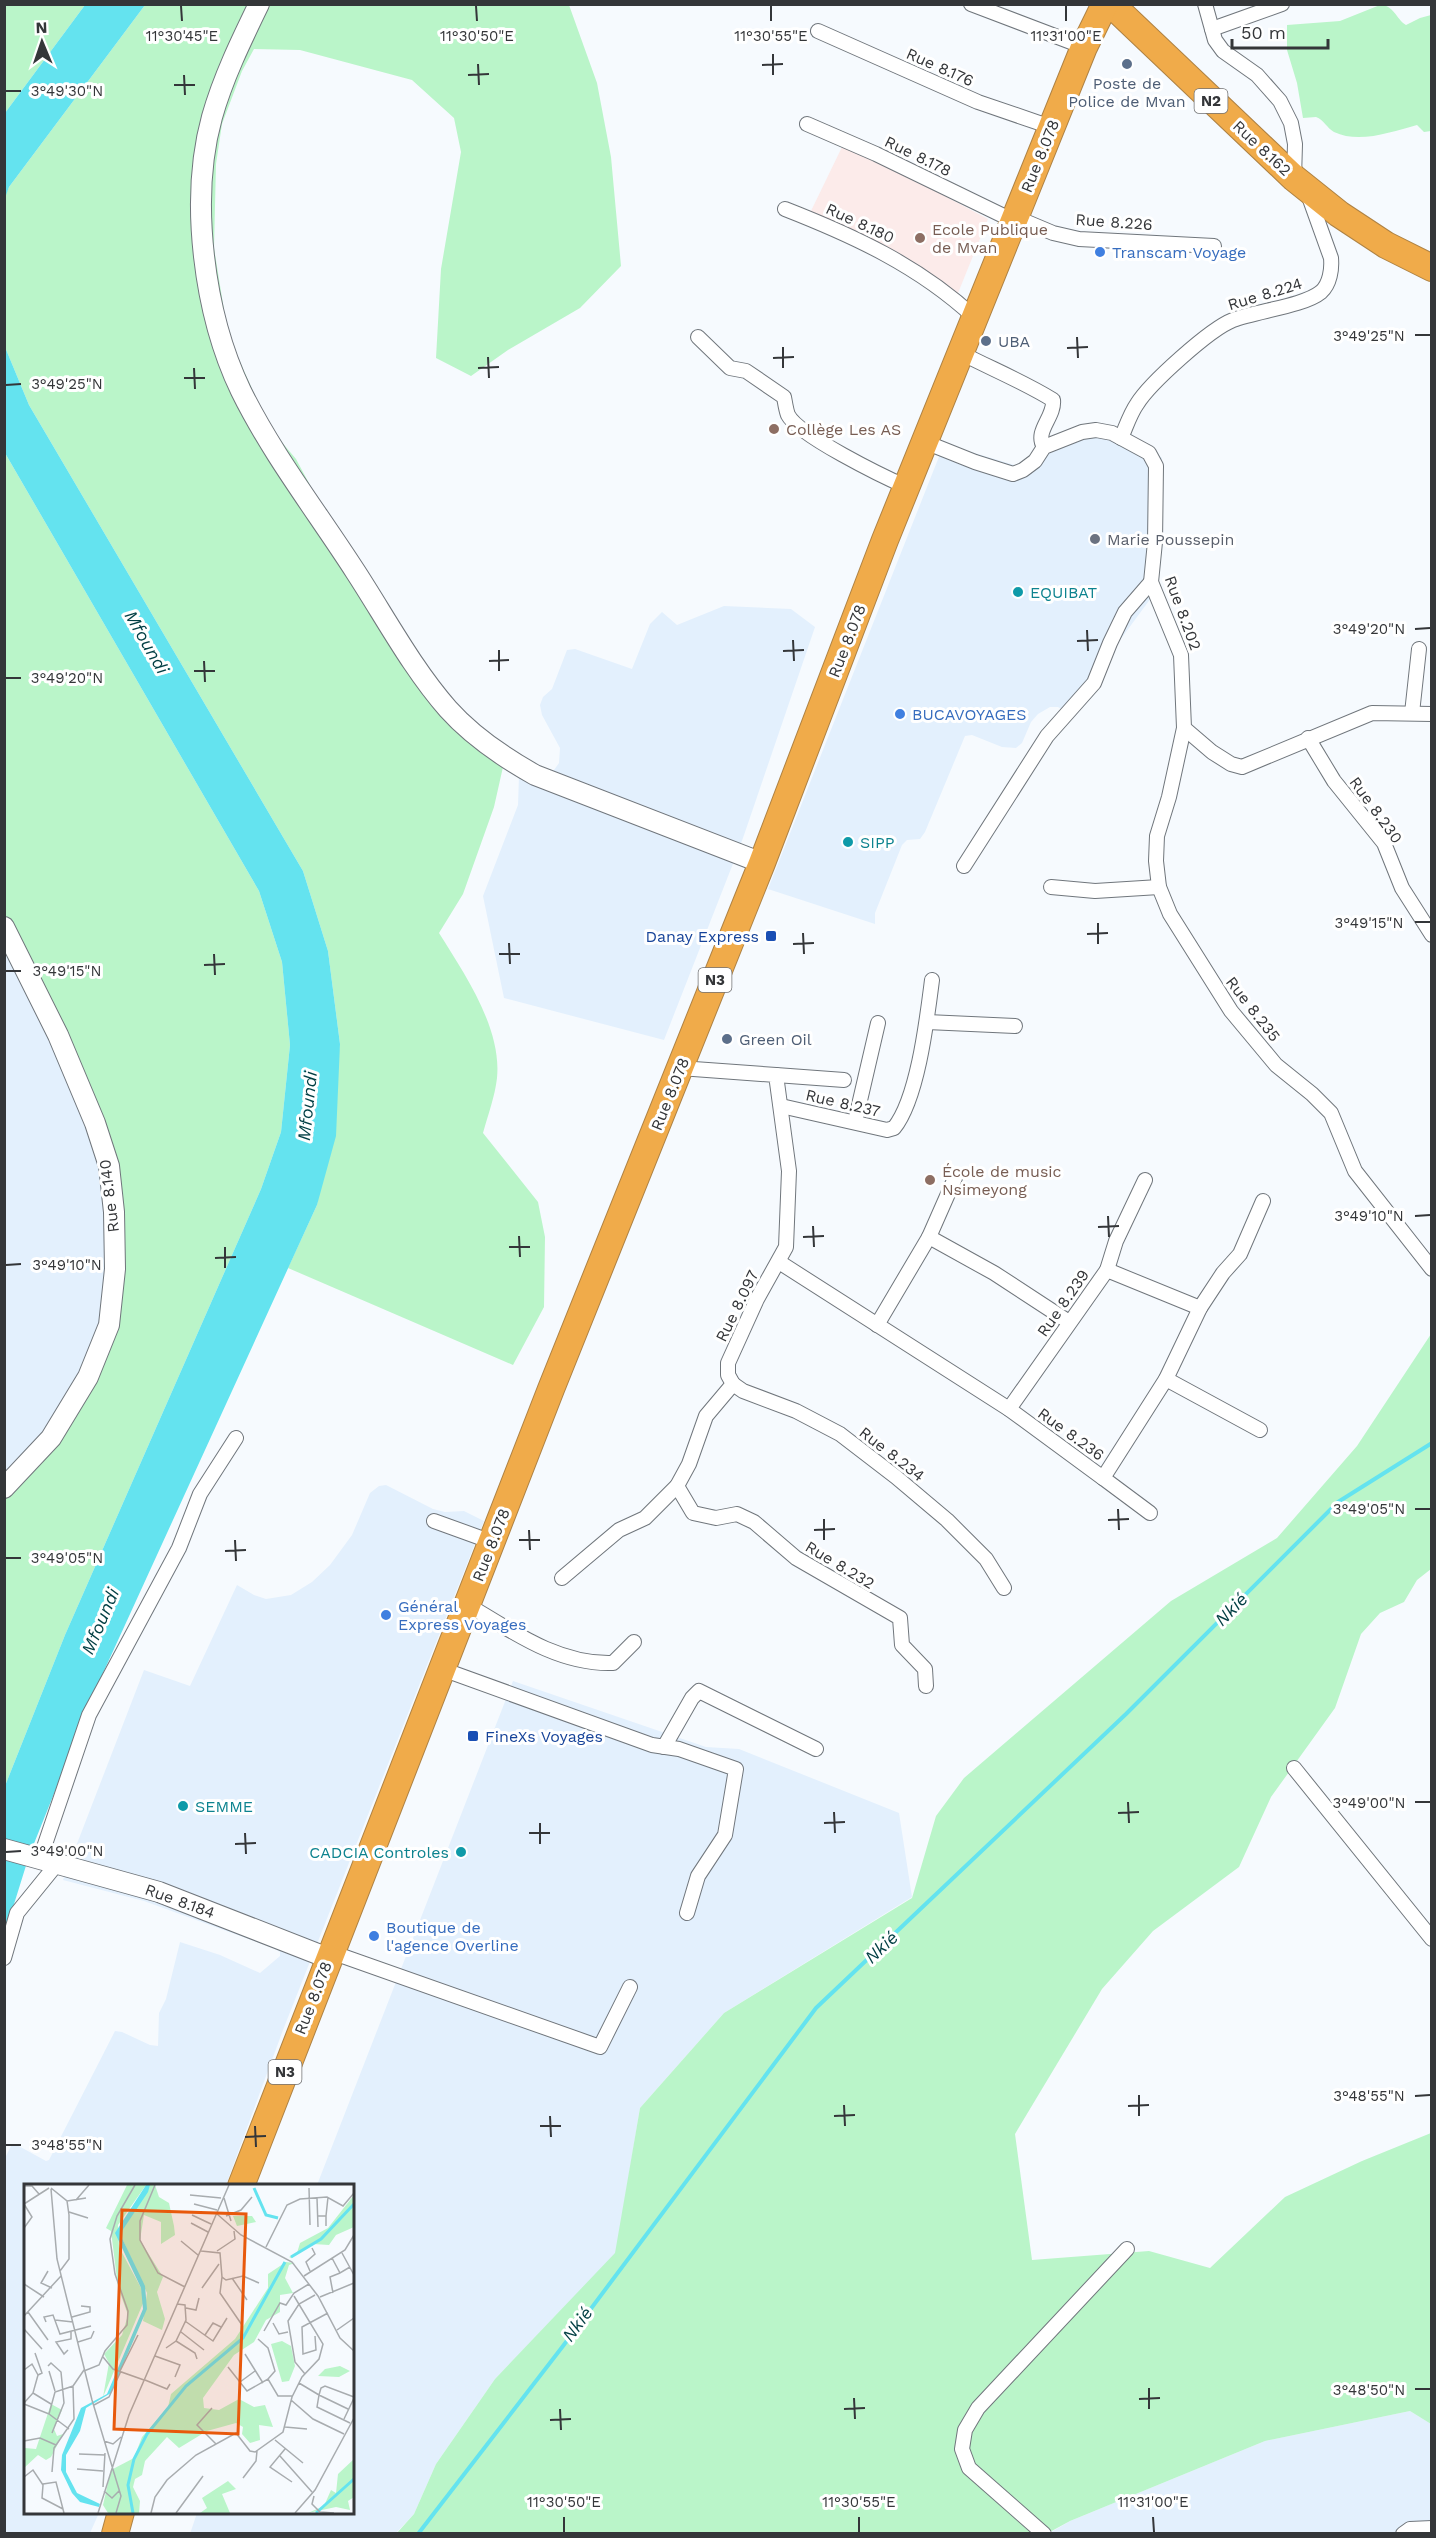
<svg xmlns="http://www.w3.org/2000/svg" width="1436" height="2538" font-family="'Work Sans',sans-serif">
<rect width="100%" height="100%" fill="#f6fafe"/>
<g fill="#e3f0fd">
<polygon points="1069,431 1128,431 1162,458 1151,598 1112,651 1078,708 1063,710 1058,707 1050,707 1038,714 1031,722 1022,743 1016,748 1002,747 972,735 965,736 925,832 920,839 907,840 902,845 875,913 875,924 768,889 944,444 1018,466"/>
<polygon points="724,606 791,609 815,627 743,838 664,1040 504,998 483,896 518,805 519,776 536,771 554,770 559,763 560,748 542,715 540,705 543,697 552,689 567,650 575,649 632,669 650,624 662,612 677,625"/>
<polygon points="4,927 95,1123 115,1269 88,1377 4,1488"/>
<polygon points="386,1485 433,1509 445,1512 464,1511 484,1521 283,2030 226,2185 26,2186 26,2512 99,2513 90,2533 5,2534 5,2158 12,2144 15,2144 46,2161 49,2160 115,2031 122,2032 150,2045 158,2046 159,2013 166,1999 180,1942 220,1955 260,1973 280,1956 280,1952 273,1948 144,1901 63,1880 144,1670 190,1686 237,1585 254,1595 266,1599 291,1595 312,1582 330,1565 352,1535 370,1493 379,1486"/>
<polygon points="513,1681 706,1747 739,1749 899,1813 912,1897 724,2013 640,2108 616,2253 495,2379 436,2464 414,2514 396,2533 190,2534 197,2513 352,2512 352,2186 317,2185"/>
<polygon points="1410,2411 1431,2424 1431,2533 1048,2534 1070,2521 1265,2441"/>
</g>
<polygon fill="#fcebea" points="842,147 909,177 988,219 956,298 810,213"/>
<g fill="#baf5c9">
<polygon points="5,5 85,5 5,113"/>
<path d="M145,5H569L597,83L611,157L621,266L580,308L508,350L471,376L436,358L441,269L461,152L454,118L412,80L300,50L254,49L242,71L222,124L216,164L214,248L228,335L269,427L296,459L356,571L413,660L505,758L494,807L463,894L439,933C464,973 502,1028 497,1078C495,1096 488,1115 483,1133L538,1202L545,1237L544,1307L513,1365L288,1268L317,1205L340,1044L328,951L303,871L29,405L5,347L4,198L9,187Z"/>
<path d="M1380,5C1394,5 1396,19 1406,25L1420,18L1431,15V131L1424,132L1417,125C1391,132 1359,144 1334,132C1327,128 1324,120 1316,117L1303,118L1297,83L1287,50V25L1340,21Z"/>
<polygon points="5,453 259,891 282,962 290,1045 281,1132 261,1189 65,1635 5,1786 5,1488 51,1438 109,1325 109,1166 5,927"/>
<polygon points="1431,1334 1431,1569 1417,1580 1404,1602 1380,1613 1361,1634 1335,1708 1271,1797 1239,1867 1153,1931 1102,1989 1015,2134 1032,2260 1149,2251 1210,2268 1285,2197 1362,2161 1431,2133 1431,2424 1410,2411 1265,2441 1070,2521 1048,2533 396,2534 414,2514 436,2464 495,2379 615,2253 640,2108 724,2013 912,1898 936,1816 964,1778 1171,1601 1277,1538 1357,1446"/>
</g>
<g fill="#64e3ef">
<polygon points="85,5 145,5 9,187 5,198 5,113"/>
<polygon points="5,347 29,405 303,871 328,951 340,1044 336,1136 317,1205 98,1684 29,1856 5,1933 5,1786 65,1635 261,1189 281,1132 290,1045 282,962 259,891 5,453"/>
</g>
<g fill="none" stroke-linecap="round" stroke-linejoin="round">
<polyline stroke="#64e3ef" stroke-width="4" points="418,2534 563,2346 816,2008 1126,1714 1338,1502 1432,1443"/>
<g stroke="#70767c" stroke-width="16">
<g id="street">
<polyline points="971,4 1084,47"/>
<polyline points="1205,4 1215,40 1223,51 1257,75 1280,101 1291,123 1295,144 1294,178"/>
<polyline points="1212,29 1282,4"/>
<polyline points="818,31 978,102 1051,127"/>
<polyline points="807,124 876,154 1014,221"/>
<path d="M785,209C854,236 919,266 974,317"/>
<polyline points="1015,217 1053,233 1079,239 1214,246"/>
<path d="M698,337L730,368L746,371L784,397C785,402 786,410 788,415C798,435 884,477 907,487"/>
<path d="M961,353C992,369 1024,382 1053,400C1055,417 1034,431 1044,447"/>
<path d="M1121,438C1126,427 1130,414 1137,404C1150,383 1210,329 1233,320C1256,311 1304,306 1321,292C1330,284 1332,269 1331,258L1308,194"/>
<polyline points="925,442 975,462 1013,474 1023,470 1035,461 1044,447 1082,432 1096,430 1112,433 1149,453 1156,466 1155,542 1151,582 1181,655 1184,728 1212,752 1231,764 1242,767 1372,713 1432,714"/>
<polyline points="1412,713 1419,649"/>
<polyline points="1184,728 1169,797 1157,836 1156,861 1159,887 1170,914 1231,1011 1276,1065 1312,1094 1331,1113 1355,1171 1432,1269"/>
<polyline points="1308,738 1334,781 1384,843 1402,888 1432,935"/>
<polyline points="964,866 1047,736 1094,683 1110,643 1125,612 1151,582"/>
<polyline points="1051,887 1095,891 1159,887"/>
<polyline points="927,1022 1015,1026"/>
<polyline points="776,1075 844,1080"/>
<path d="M781,1106L887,1130L894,1128C918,1098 927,1019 932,980"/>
<polyline points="855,1122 878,1023"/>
<polyline points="929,1237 994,1273 1069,1322"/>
<polyline points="779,1262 1009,1409 1103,1478 1166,1379 1200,1308 1223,1273 1240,1254 1263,1201"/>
<polyline points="1107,1270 1116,1241 1145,1180"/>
<polyline points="877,1325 929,1237 955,1178"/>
<polyline points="1166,1379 1260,1430"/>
<polyline points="733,1384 743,1391 796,1411 840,1434 896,1477 947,1520 986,1559 1004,1588"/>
<polyline points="1009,1409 1107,1270 1200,1308"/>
<polyline points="1103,1478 1150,1513"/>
<polyline points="677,1486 693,1513 716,1518 737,1514 754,1522 796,1558 900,1618 902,1645 925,1669 926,1686"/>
<polyline points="434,1521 492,1542"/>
<polyline points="562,1578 619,1530 645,1518 677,1486 689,1464 706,1416 733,1384 728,1375 728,1363 757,1299 786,1247 789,1171 776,1075 680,1068"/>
<path d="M468,1605C513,1632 559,1665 613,1663L634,1642"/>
<polyline points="442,1669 652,1745 679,1749 736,1769 725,1835 698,1876 687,1913"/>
<polyline points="664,1747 692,1698 699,1691 816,1749"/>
<polyline points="1294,1768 1432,1939"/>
<polyline points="40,1859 89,1715 179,1548 200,1494 236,1438"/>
<polyline points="331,1952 600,2047 630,1987"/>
<polyline points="4,1958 17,1913 56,1865"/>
<polyline points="1044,2534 969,2468 962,2449 965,2430 978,2408 1127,2249"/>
<polyline points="1403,2534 1410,2529 1432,2528"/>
</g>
</g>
<g stroke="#70767c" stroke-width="22">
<g id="secondary">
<path d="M259,4C241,41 223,78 212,117C189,200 204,314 241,391C272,454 317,512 355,571C385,617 412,668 448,709C473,737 503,757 535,775L762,863"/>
<polyline points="4,927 58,1035 95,1123 109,1166 114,1212 115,1269 109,1325 88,1377 51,1438 4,1488"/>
<polyline points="4,1849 159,1892 328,1958"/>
</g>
</g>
<g stroke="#ae8244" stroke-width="28">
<g id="highway">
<polyline points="1111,4 1294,178 1339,214 1386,245 1432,268"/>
<polyline points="241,2186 551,1389 762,863 885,540 1084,47 1105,4"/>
<polyline points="115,2534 121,2512"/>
</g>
</g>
<use href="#street" stroke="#fff" stroke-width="14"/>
<use href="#secondary" stroke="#fff" stroke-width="20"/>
<use href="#highway" stroke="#f0ab4a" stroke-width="26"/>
</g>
<path fill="none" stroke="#343639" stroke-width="2" d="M181,6L182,21M476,6L477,21M771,6V21M1066,6V21M773,54V75M478,64L479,85M762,65L783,64M184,75L185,95M468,75L489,74M174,85H195M6,91H21M1415,335H1430M1077,337L1078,358M783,347V368M1067,348L1088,347M488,357L489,378M773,358L794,357M194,368L195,389M478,368L499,367M184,378H205M6,385L21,384M1415,629L1430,628M1087,630L1088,651M793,640L794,661M1077,641L1098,640M499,650V671M783,651L804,650M204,661L205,682M489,661L509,660M194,671H215M6,678H21M1415,922H1430M1098,923V944M803,933L804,954M1087,934L1108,933M509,943L510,964M793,944L814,943M214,954L215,975M499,954H520M204,965L225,964M6,971H21M1108,1216L1109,1237M1415,1216L1430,1215M813,1226L814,1247M1098,1227L1119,1226M519,1236L520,1257M803,1237L824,1236M225,1247V1268M509,1247H530M215,1258L236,1257M6,1265L21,1264M1118,1509L1119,1530M1415,1509H1430M824,1519V1540M1108,1520L1129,1519M529,1530L530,1550M814,1530L835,1529M235,1540L236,1561M519,1540H540M225,1551L246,1550M6,1558H21M1128,1802L1129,1823M1415,1802H1430M834,1812L835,1833M1118,1813L1139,1812M540,1823V1844M824,1823L845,1822M245,1833L246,1854M529,1833H550M235,1844L256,1843M6,1852L21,1851M1139,2095V2116M1415,2096L1430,2095M844,2105L845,2126M1128,2106L1149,2105M550,2116L551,2137M834,2116L855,2115M255,2126L256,2147M540,2126H561M245,2137L266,2136M6,2145H21M1149,2388V2409M1415,2389H1430M854,2398L855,2419M1139,2399L1160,2398M560,2409L561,2430M844,2409L865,2408M550,2420L571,2419M564,2517V2532M859,2517V2532M1153,2517L1154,2532"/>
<g fill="#5c6f8a" stroke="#fff" stroke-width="2">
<circle cx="1127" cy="64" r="6"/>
<circle cx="986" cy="341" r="6"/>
<circle cx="727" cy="1039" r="6"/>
</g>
<g fill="#8d6e63" stroke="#fff" stroke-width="2">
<circle cx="920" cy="238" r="6"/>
<circle cx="774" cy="429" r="6"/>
<circle cx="930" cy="1180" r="6"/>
</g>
<g fill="#3f7fe0" stroke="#fff" stroke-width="2">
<circle cx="1100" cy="252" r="6"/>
<circle cx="900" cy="714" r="6"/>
<circle cx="386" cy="1615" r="6"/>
<circle cx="374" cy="1936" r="6"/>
</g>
<circle fill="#6b7280" stroke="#fff" stroke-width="2" cx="1095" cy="539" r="6"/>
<g fill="#0f9aa8" stroke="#fff" stroke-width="2">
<circle cx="1018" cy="592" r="6"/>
<circle cx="848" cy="842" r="6"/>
<circle cx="183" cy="1806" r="6"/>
<circle cx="461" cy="1852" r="6"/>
</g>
<g fill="#1a4fb4" stroke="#fff" stroke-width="2">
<rect x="765" y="930" width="12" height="12" rx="3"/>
<rect x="467" y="1730" width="12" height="12" rx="3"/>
</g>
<g text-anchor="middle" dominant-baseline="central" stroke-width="6" stroke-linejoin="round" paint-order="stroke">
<g fill="#fff" stroke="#717274" stroke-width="1.5">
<rect x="1194.5" y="89" width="33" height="24" rx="4.5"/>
<rect x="698.5" y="968" width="33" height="24" rx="4.5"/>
<rect x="268.5" y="2060" width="33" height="24" rx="4.5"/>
</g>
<g font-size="15" font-weight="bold" fill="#343639">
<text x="1211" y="101">N2</text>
<text x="715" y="980">N3</text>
<text x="285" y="2072">N3</text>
</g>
<g font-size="16" fill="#343639" stroke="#fff">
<text transform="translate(940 67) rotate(24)">Rue 8.176</text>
<text transform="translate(1262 148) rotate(43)">Rue 8.162</text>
<text transform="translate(918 156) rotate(26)">Rue 8.178</text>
<text transform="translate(1040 156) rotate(-68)">Rue 8.078</text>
<text transform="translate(1114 222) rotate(4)">Rue 8.226</text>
<text transform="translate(860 223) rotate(25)">Rue 8.180</text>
<text transform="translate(1265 294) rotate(-17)">Rue 8.224</text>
<text transform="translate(1183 613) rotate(70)">Rue 8.202</text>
<text transform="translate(847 641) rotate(-69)">Rue 8.078</text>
<text transform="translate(1376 810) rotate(54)">Rue 8.230</text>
<text transform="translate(1253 1009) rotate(52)">Rue 8.235</text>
<text transform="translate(670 1094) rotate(-68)">Rue 8.078</text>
<text transform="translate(843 1103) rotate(13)">Rue 8.237</text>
<text transform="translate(109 1196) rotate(-97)">Rue 8.140</text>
<text transform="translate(1063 1303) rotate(-55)">Rue 8.239</text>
<text transform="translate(737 1306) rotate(-64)">Rue 8.097</text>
<text transform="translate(1071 1434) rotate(36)">Rue 8.236</text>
<text transform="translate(892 1454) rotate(38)">Rue 8.234</text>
<text transform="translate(491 1545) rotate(-69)">Rue 8.078</text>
<text transform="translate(840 1565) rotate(31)">Rue 8.232</text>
<text transform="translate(180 1901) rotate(20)">Rue 8.184</text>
<text transform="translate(313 1998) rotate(-69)">Rue 8.078</text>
</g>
<g font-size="16" fill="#4e5e75" stroke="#fff" text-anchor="start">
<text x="1127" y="83" text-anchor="middle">Poste de<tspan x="1127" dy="18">Police de Mvan</tspan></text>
<text x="998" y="341">UBA</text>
<text x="739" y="1039">Green Oil</text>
</g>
<g font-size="16" fill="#785e54" stroke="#fff" text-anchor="start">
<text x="932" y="229">Ecole Publique<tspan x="932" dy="18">de Mvan</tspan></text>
<text x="786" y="429">Collège Les AS</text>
<text x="942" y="1171">École de music<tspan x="942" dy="18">Nsimeyong</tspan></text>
</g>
<g font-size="16" fill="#366cbe" stroke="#fff" text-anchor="start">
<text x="1112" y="252">Transcam Voyage</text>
<text x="912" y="714">BUCAVOYAGES</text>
<text x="398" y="1606">Général<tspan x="398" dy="18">Express Voyages</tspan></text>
<text x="386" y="1927">Boutique de<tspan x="386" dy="18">l'agence Overline</tspan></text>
</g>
<g font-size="16" fill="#5b616d" stroke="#fff" text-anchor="start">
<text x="1107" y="539">Marie Poussepin</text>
</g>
<g font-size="16" fill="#0d838f" stroke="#fff" text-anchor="start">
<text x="1030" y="592">EQUIBAT</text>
<text x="860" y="842">SIPP</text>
<text x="195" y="1806">SEMME</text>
<text x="449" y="1852" text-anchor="end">CADCIA Controles</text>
</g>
<g font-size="16" fill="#164399" stroke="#fff" text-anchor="end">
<text x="759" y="936">Danay Express</text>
<text x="485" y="1736" text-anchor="start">FineXs Voyages</text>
</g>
<g font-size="18" font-style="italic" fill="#003e43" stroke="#fff">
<text transform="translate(147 642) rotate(60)">Mfoundi</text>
<text transform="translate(307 1106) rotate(-84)">Mfoundi</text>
<text transform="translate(1231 1609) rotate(-45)">Nkié</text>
<text transform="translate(100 1621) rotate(-67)">Mfoundi</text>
<text transform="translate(881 1947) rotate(-43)">Nkié</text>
<text transform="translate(577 2324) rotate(-53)">Nkié</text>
</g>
</g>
<g transform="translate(24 2184)">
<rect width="330" height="330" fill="#f6fafe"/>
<path d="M103,1H122L94,41L95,63L117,104L120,117L79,213L85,179L80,170L98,151L104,131L94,103L87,47L82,44ZM126,1H131L135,13L145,19L150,42L151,51L137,60V38L120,31L116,56L139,93L133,108L141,135L138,146L119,137L123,109L96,50ZM330,11V43L312,51L305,61L289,60L267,74L265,73L273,69L276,59L304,44ZM209,32H228L232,38L213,42ZM262,78L271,79L265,81L261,94L269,109L256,111V128L242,136L230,158L210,171L179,214L180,224L195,226L215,215L230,223L241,221L249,243L235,241L236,256L226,259L218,250L219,243L212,239L183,247L155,264L143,253L121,277L118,291L111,295L109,303L116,317L115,329H84L79,321L87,286L110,274L118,253L144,223L147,210L211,155L244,104V90ZM258,157L267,162L271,182L265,197L258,198L247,160ZM316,182L326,187L315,193L294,192L301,185ZM27,220L38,226L30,245L33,252L39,250L27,273L22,276L14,271L0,284L1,264L12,265ZM330,275V313L324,317L326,326L312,323L284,329L300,322L307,306L312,309L314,290ZM204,297L212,305L198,310L206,329H176L183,324L178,314Z" fill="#baf5c9"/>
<path d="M122,1H126L124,8L96,50L121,102L123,125L87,209L62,224L56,247L42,271V288L53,309L76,320L75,323L56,318L48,309L37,286L38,271L57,224L83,210L119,125L117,104L91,49Z" fill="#64e3ef"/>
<path fill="none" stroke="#64e3ef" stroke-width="3" d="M230,4L242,31L254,34M267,73L297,55L330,20M109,329L104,301L110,275L123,250L162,202L219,154L261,78M292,329L330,295"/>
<path fill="none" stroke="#a8acaf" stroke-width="1.5" d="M131,1L116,37V56L134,89L161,103M0,2H8L15,10M27,4L43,17L45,31V75L36,87M285,4L286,41M27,5L33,75L68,216L97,312L92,329M166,11L197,14M200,14L207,37M293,14L294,43M52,16L65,1M43,17L62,14M0,20L25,4M170,20L193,26M45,28L64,34M193,30L217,51L268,78L294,112L316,154L330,167M168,31L187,40M202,32L217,26L228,13M294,32H302V42M302,32L304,13M167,39L184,48M0,44L8,33L0,20M157,57L174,71M242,63L263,21L276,15L303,13L319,22L330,9M177,67L196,69L198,93L202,96L219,92L235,99M193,67L211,55L210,47M318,69L330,91M308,74L316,89L326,83M24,87L17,99L28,104M286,87L282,78L291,70L288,64M280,92L321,66L330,51M198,93L196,109L218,141M208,94L223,116M0,100L20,113M178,104L195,80M309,109L306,93L316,89M296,113L330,99M162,124L172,126L175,114M4,128L24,156M0,132L37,92M48,133L66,128V123L57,122M31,136L49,138M161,137L189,157L203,134M22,138L20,133L29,131L36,150L67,142M249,139L255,150L264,148M0,145L18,165M313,146L330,134M240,147L256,119L262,121L270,109L285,100M157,148L180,166M181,151L189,139L197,143M291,152L292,166L279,170L278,143L304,129M234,155L244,164L251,187L244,195M152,157L171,169L173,175M54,158L67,154L70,147M142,164L152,157L162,136L161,121L153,120M44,166L40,170L32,158L47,155V148M11,169L18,189L14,191M221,170L239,199M131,172L156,181L151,193M79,173L89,185L120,196M24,182L27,179L37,188L40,219L28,249M204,183L223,207L244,195L254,212H268M0,186L8,180L14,191L9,209L0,219M25,187L31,207M60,187L75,181L81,167L103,141L104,127L91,90L86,55L93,32L111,1M96,187L114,151M281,190L271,178L264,137L275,120L291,111M121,196L143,205L146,200M216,198L231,187M275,199L295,211L293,223L326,239M9,209L27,220M267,216L289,235L320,250M0,220L25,230L31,208L49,202L60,186M70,221L85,213L97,187M188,224L173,241L192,260M324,225L295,211L297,204L301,202L330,213M25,230L45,245M320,235L330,214M261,243L283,245M251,256L279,279M0,257L16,254L32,261M80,257L89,260L97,253M261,265L246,283L268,298M55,270L81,271M256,272L288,308M53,285L79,287M28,288L30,264L50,235L49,202M0,293L9,286L19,301L18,314L39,325M219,294L232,277L233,267M19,300L32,298L40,329M79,303L81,269M80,307L88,314L95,307M290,312L288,320L296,328L310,329M74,329L105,231L205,1M127,329L131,313L143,296L172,271L212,249L226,267L231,268L259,248L268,213L278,193L295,175L299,160L270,112M152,329L179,292M271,329L291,306L330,234"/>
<path fill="#e8590c" fill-opacity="0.15" stroke="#e8590c" stroke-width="3" d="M98,26L222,30L214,250L90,245Z"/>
<rect width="330" height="330" fill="none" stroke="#343639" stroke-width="3"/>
</g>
<g font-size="15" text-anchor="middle" fill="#343639" stroke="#fff" stroke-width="6" stroke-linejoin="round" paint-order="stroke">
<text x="182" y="41">11°30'45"E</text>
<text x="477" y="41">11°30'50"E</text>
<text x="771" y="41">11°30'55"E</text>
<text x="1066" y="41">11°31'00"E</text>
<text x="67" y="96">3°49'30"N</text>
<text x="1369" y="341">3°49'25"N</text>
<text x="67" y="389">3°49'25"N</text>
<text x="1369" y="634">3°49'20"N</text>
<text x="67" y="683">3°49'20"N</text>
<text x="1369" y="928">3°49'15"N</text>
<text x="67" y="976">3°49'15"N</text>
<text x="1369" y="1221">3°49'10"N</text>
<text x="67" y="1270">3°49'10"N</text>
<text x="1369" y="1514">3°49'05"N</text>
<text x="67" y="1563">3°49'05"N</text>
<text x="1369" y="1808">3°49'00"N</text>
<text x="67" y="1856">3°49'00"N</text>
<text x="1369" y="2101">3°48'55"N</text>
<text x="67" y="2150">3°48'55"N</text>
<text x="1369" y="2395">3°48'50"N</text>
<text x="564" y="2507">11°30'50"E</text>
<text x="859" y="2507">11°30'55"E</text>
<text x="1153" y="2507">11°31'00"E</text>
</g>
<rect width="1436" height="2538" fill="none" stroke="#343639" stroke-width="12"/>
<g transform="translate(42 42) rotate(358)" stroke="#ffffff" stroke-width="4.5" paint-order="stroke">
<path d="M0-4.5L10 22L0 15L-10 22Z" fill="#343639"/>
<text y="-9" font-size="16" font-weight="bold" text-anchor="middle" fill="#343639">N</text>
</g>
<path d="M1232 39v9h96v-9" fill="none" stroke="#343639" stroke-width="3"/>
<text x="1241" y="39" font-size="18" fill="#343639" stroke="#ffffff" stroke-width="4.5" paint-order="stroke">50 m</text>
</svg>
